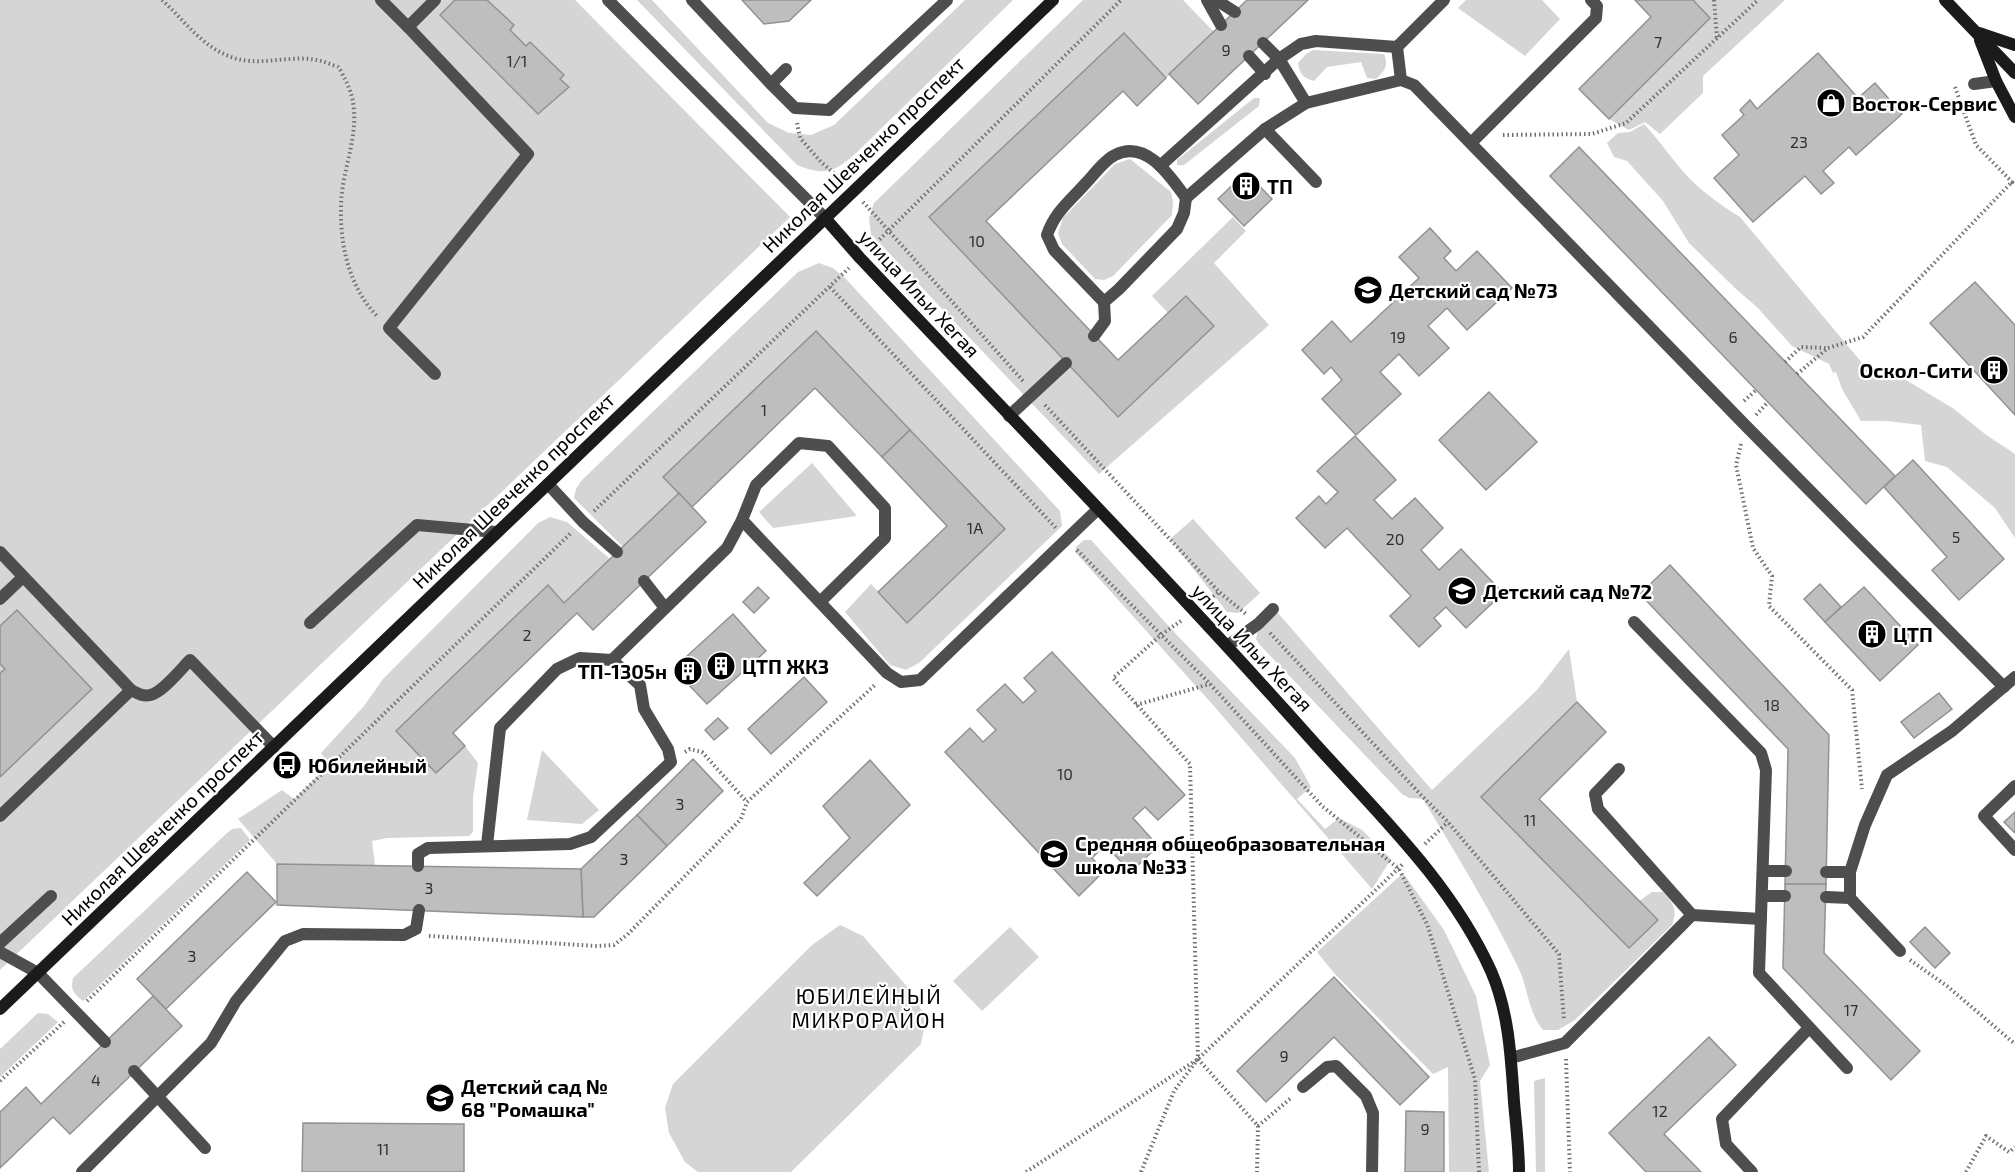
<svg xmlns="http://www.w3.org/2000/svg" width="2015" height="1172" font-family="'Exo 2',sans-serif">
<rect width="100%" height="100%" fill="#fff"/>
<g fill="#d5d5d5">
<polygon points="0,0 575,0 790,217 0,970"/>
<path d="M637,0H652L768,123L789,133L811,135L834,125L965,0H1013L854,155C832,174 823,175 797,165Z"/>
<polygon points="1083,0 1183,0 1214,32 1166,78 1124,33 929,218 1117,417 1214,326 1186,296 1168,313 1152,296 1233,217 1246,231 1214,263 1269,325 1099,474 871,234 869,218 874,203"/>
<polygon points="1466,0 1542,0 1560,19 1525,56 1458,8"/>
<polygon points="1693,0 1785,0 1703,76 1703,93 1660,134 1645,122 1629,130 1609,119 1710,18"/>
<path d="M1313,50L1384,54C1389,65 1385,71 1376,79L1367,78L1361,62L1327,67L1314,81C1303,78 1300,74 1298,63L1306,54Z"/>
<polygon points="1254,98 1260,98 1259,106 1184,165 1177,165 1177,160"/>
<path d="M1644,124C1660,141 1673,161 1689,178C1704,193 1722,206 1740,217L1863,364L1880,374L1906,380L1954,409L1985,434L2015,454V538L1995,508L1947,467L1925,461L1921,425L1886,421H1861L1842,389L1836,372L1833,373L1829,364L1792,346L1757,307L1736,289L1689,243L1663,201L1627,161L1614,157L1607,143L1618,133L1630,132Z"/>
<polygon points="1130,159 1171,192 1173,202 1172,215 1113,276 1104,280 1095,279 1062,244 1058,233 1063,218 1115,164"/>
<polygon points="819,263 833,268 845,278 1060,511 1062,526 919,663 906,670 890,665 845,612 871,584 907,623 1005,529 816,331 664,477 679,493 623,547 574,498 576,489 581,481 798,272"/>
<polygon points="812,463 857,516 773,528 759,512"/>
<polygon points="550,517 567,522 610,559 564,603 548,586 396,731 436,773 465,746 478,763 473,797 473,832 469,836 387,838 372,841 375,866 277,864 238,819 282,790 294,799 329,765 321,753 364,706 383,679 538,523"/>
<polygon points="1193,519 1260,593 1238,613 1227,612 1170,539"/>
<polygon points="1084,540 1091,540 1175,633 1295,758 1311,787 1297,799 1325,829 1339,818 1362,830 1391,859 1372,889 1213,705 1075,552 1076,547"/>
<path d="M1278,613L1432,790L1537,690L1569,649L1577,702L1481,797L1629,948L1657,920L1639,901L1652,892H1663C1673,903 1678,909 1672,925L1575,1020L1558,1030H1543C1528,1012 1528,987 1518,967C1490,909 1456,854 1423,799L1409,798L1402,794L1259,644L1256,639L1258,630Z"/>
<polygon points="542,750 599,810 582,824 527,820"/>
<path d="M241,828L250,840L83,1001C74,994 70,990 73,978L227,833L232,829Z"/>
<polygon points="1403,873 1444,930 1476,996 1490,1065 1480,1081 1489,1172 1449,1172 1448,1067 1433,1074 1334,973 1317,952"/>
<polygon points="840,925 863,936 910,990 926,1018 921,1044 791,1172 698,1172 685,1162 669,1133 665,1108 673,1084 812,945"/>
<polygon points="1010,927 1039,957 982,1011 953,981"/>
<polygon points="38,1013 48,1014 58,1022 0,1077 0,1049"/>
<polygon points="1545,1078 1545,1172 1536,1172 1534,1081"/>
</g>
<g fill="#bebebe" stroke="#929292" stroke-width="1.5">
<polygon points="455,0 487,0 514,25 510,30 526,46 530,42 564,75 560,79 569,87 538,114 440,15"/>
<polygon points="742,0 811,0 789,21 764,24"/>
<polygon points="1247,0 1308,0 1198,104 1169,74"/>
<polygon points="1635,0 1693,0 1710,18 1609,119 1579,89 1651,17"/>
<polygon points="1124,33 1166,78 1137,106 1123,91 986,221 1118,360 1186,296 1214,326 1118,417 929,217"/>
<polygon points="1818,53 1858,98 1875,83 1902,114 1856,155 1849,147 1823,171 1834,183 1821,194 1805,176 1753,222 1714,178 1739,155 1722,135 1744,115 1740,110 1750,100 1757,109"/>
<polygon points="1579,147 1895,476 1866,504 1550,176"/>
<polygon points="1246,172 1272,199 1244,226 1218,199"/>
<polygon points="1430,228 1451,251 1444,258 1456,271 1477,251 1512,288 1467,330 1447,308 1428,326 1449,348 1419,376 1399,354 1380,372 1401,394 1356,435 1322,399 1342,380 1331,367 1324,374 1302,350 1332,321 1351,342 1419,278 1399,257"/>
<polygon points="1975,282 2015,325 2015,415 1930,323"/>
<polygon points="816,331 910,430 882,457 815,388 692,507 663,477"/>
<polygon points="1489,392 1537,442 1486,490 1439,440"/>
<polygon points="910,430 1005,529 907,623 878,592 947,526 882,457"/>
<polygon points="1355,436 1396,480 1374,500 1392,519 1415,498 1443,528 1421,550 1439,570 1461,549 1503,593 1466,628 1446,607 1434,618 1441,626 1419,647 1390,616 1411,596 1347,528 1325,548 1296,518 1319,496 1326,504 1338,492 1317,471"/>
<polygon points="1913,460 2004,559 1959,600 1932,570 1947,557 1884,487"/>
<polygon points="679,493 706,522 593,630 577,613 453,733 465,746 436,773 396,731 548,585 564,603"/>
<polygon points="1670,565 1829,735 1826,884 1785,884 1788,749 1640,594"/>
<polygon points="1820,584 1841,607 1825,622 1804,599"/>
<polygon points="758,587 769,598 754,613 743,602"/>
<polygon points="1864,587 1918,645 1880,681 1825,622"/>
<polygon points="17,610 92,689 0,777 0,673 5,669 0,664 0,626"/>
<polygon points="733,614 766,651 707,704 690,686 702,675 686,657"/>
<polygon points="1052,652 1185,795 1158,820 1145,807 1133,818 1158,846 1131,872 1105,845 1092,858 1104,871 1079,896 945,752 970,728 983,742 996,730 977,710 1005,684 1023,703 1036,691 1024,678"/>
<polygon points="686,657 702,675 690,686 674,668"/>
<polygon points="804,677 827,702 771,754 748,729"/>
<polygon points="1939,693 1952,709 1914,738 1901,722"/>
<polygon points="1577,702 1606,732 1539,799 1658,920 1629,948 1481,797"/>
<polygon points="718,718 728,728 714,740 705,730"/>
<polygon points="693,759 723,791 667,846 637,815"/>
<polygon points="870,760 910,805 817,896 804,883 850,838 823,806"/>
<polygon points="2015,812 2015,833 2004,822"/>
<polygon points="637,815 667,846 594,917 583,917 581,869"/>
<polygon points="277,864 581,869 583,917 277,905"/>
<polygon points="247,872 276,902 166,1009 137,979"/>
<polygon points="1785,884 1826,884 1824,953 1920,1051 1891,1080 1783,968"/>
<polygon points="1925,927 1950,953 1935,968 1910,942"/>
<polygon points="1334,977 1429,1077 1400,1105 1334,1037 1266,1102 1237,1071"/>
<polygon points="153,996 182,1026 70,1134 53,1117 0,1168 0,1112 26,1087 41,1104"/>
<polygon points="1709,1037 1736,1065 1664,1134 1701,1172 1646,1172 1609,1133"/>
<polygon points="1406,1111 1444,1112 1444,1172 1405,1172"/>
<polygon points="303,1123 464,1124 464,1172 302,1172"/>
</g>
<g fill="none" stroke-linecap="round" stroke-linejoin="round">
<g stroke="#707070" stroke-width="4" stroke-dasharray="1.5 3" stroke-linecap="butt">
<path d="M162,0C184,20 201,46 231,57C264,69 297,50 330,64C330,64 338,67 338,67C341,70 343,76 345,79C368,123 341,163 341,208C340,247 350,289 378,317"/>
<polyline points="1714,0 1717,38"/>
<polyline points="1955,87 1976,145 2012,182 2015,180"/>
<polyline points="797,123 800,138 821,162 843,181"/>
<polyline points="1503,135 1592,134 1626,123 1758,0"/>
<polyline points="863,202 1024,382"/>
<polyline points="870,249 1121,0"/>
<polyline points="830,287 1056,528"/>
<polyline points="1785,362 1801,347 1826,348"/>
<polyline points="1797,374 1828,348 1863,337 2012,182 2015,185"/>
<polyline points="1744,401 1756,390"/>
<polyline points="1045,405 1219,592 1246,614"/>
<polyline points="1756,415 1768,402"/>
<polyline points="1741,444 1736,465 1753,548 1772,576 1769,606 1852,690 1862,789"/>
<polyline points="594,511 849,268"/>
<polyline points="1077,550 1210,684 1322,806 1399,869 1427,924 1475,1079 1479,1172"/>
<polyline points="1206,602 1219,592"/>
<polyline points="1270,633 1422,796 1448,822 1559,954 1564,1021"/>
<polyline points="1136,705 1210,684"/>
<polyline points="685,752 690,749 702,752 747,802"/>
<polyline points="1425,844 1448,822"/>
<polyline points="429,936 597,946 614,945 627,935 741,819 747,802 875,685"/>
<polyline points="1910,960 1947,986 2015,1044"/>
<polyline points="87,1001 571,533"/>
<polyline points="1198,1059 1258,1126 1257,1172"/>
<polyline points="1566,1059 1570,1172"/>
<polyline points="0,1081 64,1022"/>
<polyline points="1258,1126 1291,1098"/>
<polyline points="1026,1172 1198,1059 1404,863"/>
<polyline points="1141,1172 1174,1091 1198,1059 1190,764 1113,678 1162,634 1181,621"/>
<polyline points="1966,1172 1986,1136 2009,1152 2015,1147"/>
</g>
<g stroke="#4e4e4e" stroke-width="12">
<polyline points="381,0 408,27 435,0"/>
<polyline points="608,0 825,218"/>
<polyline points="692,0 771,84 786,69"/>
<polyline points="1207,0 1221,25"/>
<polyline points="1216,0 1235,12"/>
<polyline points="408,27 528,154 389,328 435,374"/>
<polyline points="1263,43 1279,59 1306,103"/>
<polyline points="1397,47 1401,80"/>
<polyline points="1249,56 1265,74"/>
<polyline points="771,84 795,108 829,110 947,0"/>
<polyline points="1974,84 1996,81"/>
<polyline points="1265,129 1316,182"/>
<polyline points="1472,142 1596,18 1597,6 1591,0"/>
<polyline points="1160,166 1279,59 1301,44 1316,41 1397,47 1444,0"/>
<path d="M1104,302L1054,250L1047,235C1055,212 1069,202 1085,184C1094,175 1104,160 1115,155C1146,139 1170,176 1186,198"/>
<polyline points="1094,336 1105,321 1104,302 1119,289 1177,229 1184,213 1186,198 1265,129 1306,103 1401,80 1414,85 1746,426 2004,687"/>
<polyline points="1009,416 1066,363"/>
<polyline points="548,484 583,522 617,552"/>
<polyline points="742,520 887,673 901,682 920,680 1097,510"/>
<path d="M0,552L131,690C137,693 143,697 150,695C162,693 181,669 190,660L274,747"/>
<polyline points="644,581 665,608"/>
<polyline points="0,599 23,577"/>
<polyline points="1634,622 1761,753 1766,770 1759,973 1847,1068"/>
<polyline points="310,623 417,525 496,532"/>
<polyline points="1227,646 1258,624 1273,609"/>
<polyline points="2015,786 1984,816 2015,850"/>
<polyline points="0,816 131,690"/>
<polyline points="487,845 500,728 557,669 580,658 612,660 727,548 742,520 756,485 799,443 828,446 885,508 885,538 821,601"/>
<polyline points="418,866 418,854 428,848 570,844 591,837 671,762 668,749 644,709 640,685 612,660"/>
<polyline points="1763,871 1786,871"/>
<polyline points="1826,872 1850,872"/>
<polyline points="1762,896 1785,896"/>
<polyline points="1826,897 1850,898"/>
<polyline points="1692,915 1761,919"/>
<polyline points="0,943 51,896"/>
<polyline points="1900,951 1850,898 1850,872 1865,825 1887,775 1952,731 2015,677"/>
<polyline points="0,952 38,973 105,1042"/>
<polyline points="1511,1058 1565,1043 1692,915 1598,809 1595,794 1619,769"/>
<polyline points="134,1071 205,1148"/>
<polyline points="1303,1087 1327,1067 1336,1066 1366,1096 1373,1113 1372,1172"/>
<polyline points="82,1172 211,1043 236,1001 285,941 303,934 404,935 416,929 419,910"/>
<polyline points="1752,1172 1726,1144 1722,1119 1809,1028"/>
</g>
<g stroke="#1b1b1b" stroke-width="12">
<polyline points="1945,0 2015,73"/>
<polyline points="1979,33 2015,45"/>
<polyline points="1980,40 1996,81 2015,117"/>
<path d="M825,218L860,258C1010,417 1164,574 1310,738C1375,811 1450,880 1491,971C1509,1012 1511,1058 1514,1102C1516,1125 1519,1149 1519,1172"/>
<polyline points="0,1009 1053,0"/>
</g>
</g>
<defs>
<g id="shop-disc" transform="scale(1.5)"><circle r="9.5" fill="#000" stroke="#fff"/><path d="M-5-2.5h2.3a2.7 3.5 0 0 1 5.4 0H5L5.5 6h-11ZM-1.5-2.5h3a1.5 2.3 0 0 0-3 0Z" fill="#fff"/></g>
<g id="building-disc" transform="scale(1.5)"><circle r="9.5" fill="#000" stroke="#fff"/><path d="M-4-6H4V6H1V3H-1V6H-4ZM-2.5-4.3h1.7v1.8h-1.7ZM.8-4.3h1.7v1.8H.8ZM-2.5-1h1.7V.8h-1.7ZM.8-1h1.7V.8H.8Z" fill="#fff"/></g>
<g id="school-disc" transform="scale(1.5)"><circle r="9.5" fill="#000" stroke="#fff"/><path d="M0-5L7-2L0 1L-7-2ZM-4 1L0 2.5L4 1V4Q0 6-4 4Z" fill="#fff"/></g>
<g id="bus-disc" transform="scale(1.5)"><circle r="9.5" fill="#000" stroke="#fff"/><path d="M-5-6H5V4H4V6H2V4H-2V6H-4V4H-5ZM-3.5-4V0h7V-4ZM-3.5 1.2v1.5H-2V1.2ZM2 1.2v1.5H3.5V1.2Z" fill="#fff"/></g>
</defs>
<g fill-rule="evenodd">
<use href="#shop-disc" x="1831" y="103"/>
<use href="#building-disc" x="1246" y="186"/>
<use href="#school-disc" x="1368" y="290"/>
<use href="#building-disc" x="1994" y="370"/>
<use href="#school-disc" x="1462" y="591"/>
<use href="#building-disc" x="1872" y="634"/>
<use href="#building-disc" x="721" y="666"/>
<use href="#building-disc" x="688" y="671"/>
<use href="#bus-disc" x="287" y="765"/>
<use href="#school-disc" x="1054" y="854"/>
<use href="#school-disc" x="440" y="1098"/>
</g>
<g text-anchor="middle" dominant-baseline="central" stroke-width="4.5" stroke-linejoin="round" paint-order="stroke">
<g font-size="16" fill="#303030">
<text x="1658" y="41">7</text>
<text x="1226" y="49">9</text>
<text x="517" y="60">1/1</text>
<text x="1799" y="141">23</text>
<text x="977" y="240">10</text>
<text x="1398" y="336">19</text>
<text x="1733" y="336">6</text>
<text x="764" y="409">1</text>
<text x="975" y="527">1А</text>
<text x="1956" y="536">5</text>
<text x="1395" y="538">20</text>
<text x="527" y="634">2</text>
<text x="1772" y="704">18</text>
<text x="1065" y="773">10</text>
<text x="680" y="803">3</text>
<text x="1530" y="819">11</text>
<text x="624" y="858">3</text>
<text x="429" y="887">3</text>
<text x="192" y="955">3</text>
<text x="1851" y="1009">17</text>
<text x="1284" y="1055">9</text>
<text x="96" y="1079">4</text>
<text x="1660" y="1110">12</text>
<text x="1425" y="1128">9</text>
<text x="383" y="1148">11</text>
</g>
<g font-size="20" font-weight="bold" fill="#000" stroke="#fff" text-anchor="start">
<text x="1852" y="103">Восток-Сервис</text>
<text x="1267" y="186">ТП</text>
<text x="1389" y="290">Детский сад №73</text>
<text x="1973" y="370" text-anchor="end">Оскол-Сити</text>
<text x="1483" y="591">Детский сад №72</text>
<text x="1893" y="634">ЦТП</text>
<text x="742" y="666">ЦТП ЖК3</text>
<text x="667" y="671" text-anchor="end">ТП-1305н</text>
<text x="308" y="765">Юбилейный</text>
<text x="1075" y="843">Средняя общеобразовательная<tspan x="1075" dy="23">школа №33</tspan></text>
<text x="461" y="1086">Детский сад №<tspan x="461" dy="23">68 "Ромашка"</tspan></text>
</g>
<g font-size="20" fill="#000" stroke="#fff">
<text transform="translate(863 154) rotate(-44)">Николая Шевченко проспект</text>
<text transform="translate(920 293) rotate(47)">улица Ильи Хегая</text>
<text transform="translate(513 490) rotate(-44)">Николая Шевченко проспект</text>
<text transform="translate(1253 647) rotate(47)">улица Ильи Хегая</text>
<text transform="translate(162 827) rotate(-44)">Николая Шевченко проспект</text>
</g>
<g font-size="21" letter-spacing="1.5" fill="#000" stroke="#fff">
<text x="869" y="995">ЮБИЛЕЙНЫЙ<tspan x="869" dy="24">МИКРОРАЙОН</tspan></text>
</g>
</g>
</svg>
